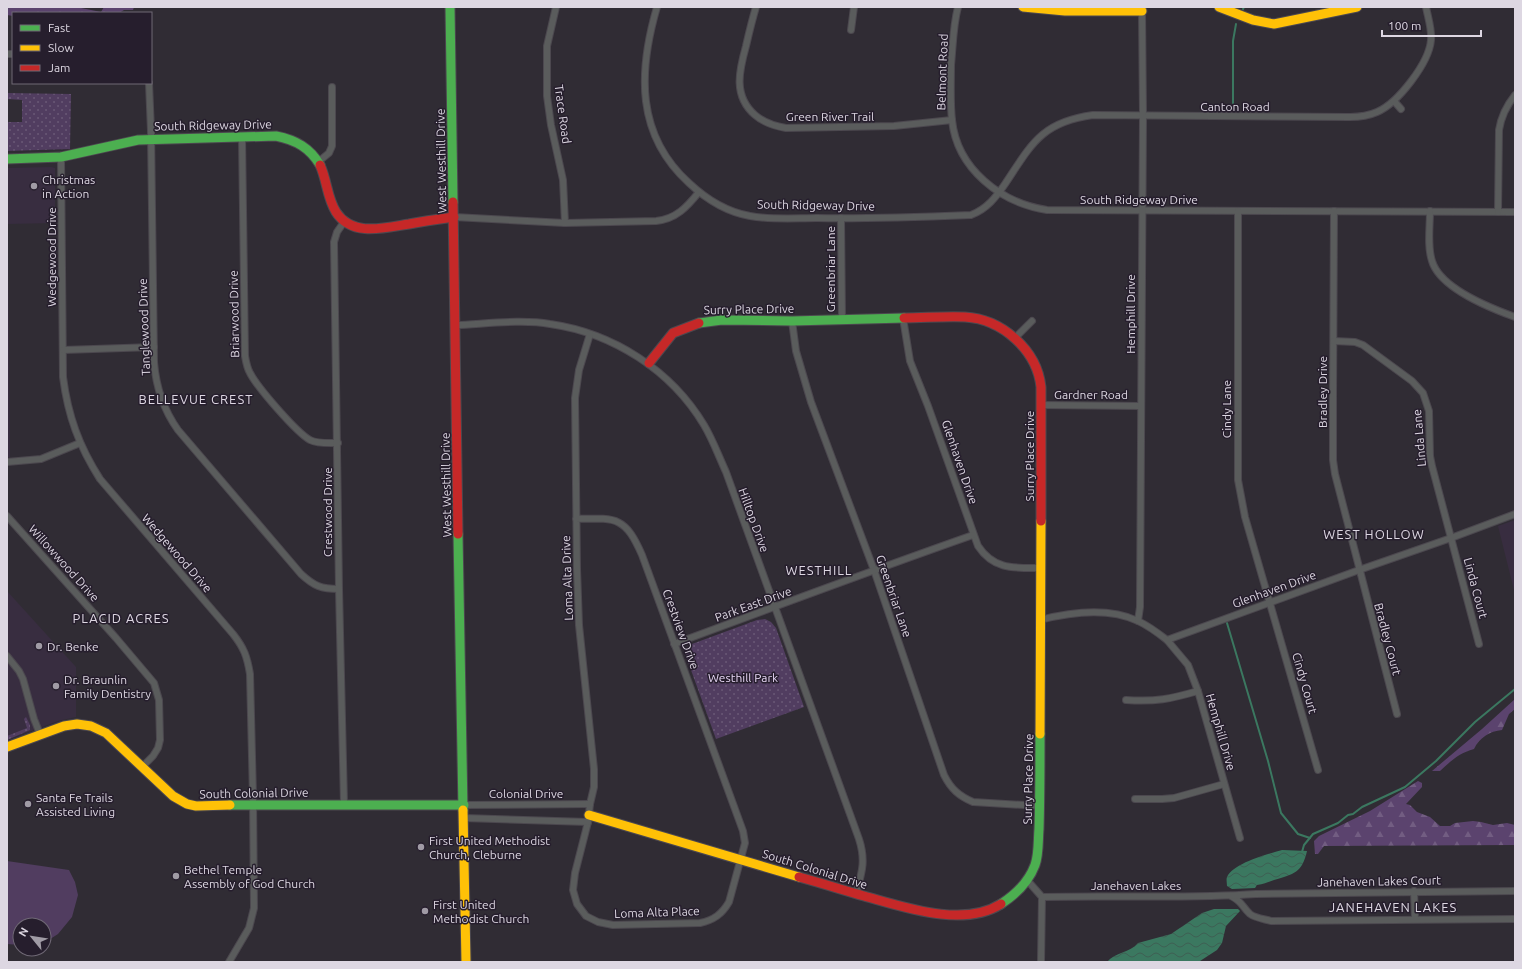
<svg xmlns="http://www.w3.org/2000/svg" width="1522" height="969" font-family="Ubuntu,sans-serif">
<defs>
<pattern id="grass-dots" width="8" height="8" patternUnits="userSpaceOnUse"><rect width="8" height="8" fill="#513d60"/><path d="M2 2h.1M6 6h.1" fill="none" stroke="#6a5876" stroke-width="1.8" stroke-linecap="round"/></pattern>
<pattern id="forest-firs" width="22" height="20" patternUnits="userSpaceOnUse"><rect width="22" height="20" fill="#5b436e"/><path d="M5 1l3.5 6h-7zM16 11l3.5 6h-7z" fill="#725d82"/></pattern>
<pattern id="water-waves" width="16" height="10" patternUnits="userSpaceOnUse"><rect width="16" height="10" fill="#3b7860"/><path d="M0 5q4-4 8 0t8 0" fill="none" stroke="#3e5f53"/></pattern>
</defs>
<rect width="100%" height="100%" fill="#302c34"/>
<g fill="#382d40">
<polygon points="51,167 55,168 55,223 8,224 10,457 7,457 7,168"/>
<polygon points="1515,520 1515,594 1498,526"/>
<polygon points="7,591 76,667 76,717 58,721 7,740"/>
</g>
<g fill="url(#grass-dots)">
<polygon points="7,93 71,94 70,149 7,151 7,122 22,122 22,100 7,99"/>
<polygon points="765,619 771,622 776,628 804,707 716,739 687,659 686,652 692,644 757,620"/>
<polygon points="26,717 30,725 30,730 7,740 7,736 27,728 24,719"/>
</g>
<g fill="url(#forest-firs)">
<polygon points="7,7 76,7 101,12 104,7 134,7 133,10 124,10 119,13 13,13 13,16 7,15"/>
<path d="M1515,699V709L1509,714L1502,730C1490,731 1479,738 1474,749C1459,753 1451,761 1440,771H1432L1482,729Z"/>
<polygon points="1418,781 1422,783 1422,787 1406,804 1410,805 1417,812 1430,817 1440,826 1450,826 1455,823 1473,821 1481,822 1493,825 1507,823 1515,825 1515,845 1324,846 1318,854 1315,854 1314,841 1319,836 1370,811"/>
</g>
<polygon fill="#513d60" points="7,861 69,870 75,882 78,895 72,917 58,934 44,943 44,925 20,925 20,945 7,944"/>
<g fill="url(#water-waves)">
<path d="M1282,850L1307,851C1302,873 1294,874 1274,880C1268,882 1264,884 1257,885L1255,888L1232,889L1227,886C1227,883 1226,880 1227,877C1234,863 1268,854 1282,850Z"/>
<path d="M1214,909H1238L1240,911L1226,926L1222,943L1217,950L1200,961L1107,962C1115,952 1130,953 1138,943L1171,934L1202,913Z"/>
</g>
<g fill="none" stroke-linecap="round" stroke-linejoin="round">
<g stroke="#3b7860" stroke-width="2">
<polyline points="1243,9 1244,7"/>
<polyline points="1233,103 1233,41 1236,24"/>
<polyline points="1227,623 1268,761 1281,813 1298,834 1310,838"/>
<polyline points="1302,852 1304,845 1313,834 1338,823 1348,815 1353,814 1362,807 1405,787 1436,761 1475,722 1515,689"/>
</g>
<g stroke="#4c484f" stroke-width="8">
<g id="street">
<polyline points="556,7 547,46 547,96 551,125 563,180 565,223"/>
<path d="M657,7C638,72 636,135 689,183C706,199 727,212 750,216C772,220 795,218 817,218C868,219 920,217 971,215C987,209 996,197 1005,184C1031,145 1041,122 1093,115L1350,117C1359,117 1368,116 1377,112C1398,103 1429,63 1431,40C1432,29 1428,18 1426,7"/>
<path d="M756,7C752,20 749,33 746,46C739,71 733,96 755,115C764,123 774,126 786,128L894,126L952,120"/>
<path d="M958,7C953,26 953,45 951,65C951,83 950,102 952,120C957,169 1001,203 1047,210L1515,212"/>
<polyline points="851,30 854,7"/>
<polyline points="7,54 13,54"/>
<path d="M149,83L151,131L154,362C156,387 163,409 178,430L301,574C314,586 321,589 339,589"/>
<polyline points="1394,101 1401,109"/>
<path d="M242,136L245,356C246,362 247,368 250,373C258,388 296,432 310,440C318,444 329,443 338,443"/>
<path d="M61,157L63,377C68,416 79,446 100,479L233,634C244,648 247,656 250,674L253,797L254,908L249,928L229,962"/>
<polyline points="318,162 329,153 332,146 332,87"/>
<polyline points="1238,211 1238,480 1245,517 1318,770"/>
<polyline points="1334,211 1333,397 1333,460 1335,474 1397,714"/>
<path d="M1430,211C1430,227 1427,246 1432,261C1440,288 1490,308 1515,317"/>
<path d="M1498,212L1499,130C1501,117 1507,105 1515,95"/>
<path d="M454,217L565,223L656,221C676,219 687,207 699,192"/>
<polyline points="841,218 842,320"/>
<polyline points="344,222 337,232 334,242 339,589 344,804"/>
<path d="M903,318L910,361L928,406L978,546C994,570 1014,568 1040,568"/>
<path d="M792,321L796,351L811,402L874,570L944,775C951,789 959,796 973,802L1040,806"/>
<path d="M456,325C484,324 522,319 550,324C613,333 671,370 704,425C713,440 719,457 726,472L859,839C866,861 862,872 856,894"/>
<polyline points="1015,338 1032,321"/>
<polyline points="1334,341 1355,342 1363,345 1412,381 1423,393 1429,411 1430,456 1432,466 1479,644"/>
<polyline points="63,350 154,347"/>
<polyline points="1041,405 1141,406"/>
<polyline points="7,462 41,459 80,443"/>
<polyline points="7,516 116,638 154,683 159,700 160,740 158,748 153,756 142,767"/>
<path d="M576,519C616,518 625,516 642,555L743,831L745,843L729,902C722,914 714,920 700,923L613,925L598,922L586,916L577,904L573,890L575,873L588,822L590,804L594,787V769L579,625L577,569L575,398L579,370L590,334"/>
<path d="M1040,620C1071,612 1108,607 1138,621C1149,626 1158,633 1167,640L1359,570L1451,538L1515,514"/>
<polyline points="1138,621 1140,607 1143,116 1142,9"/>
<polyline points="1167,640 1188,665 1198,691 1240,838"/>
<path d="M674,644C774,607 873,570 973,535"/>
<polyline points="7,656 19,671 23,679 34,719 40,734"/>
<path d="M1126,700C1156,702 1170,699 1198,691"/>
<polyline points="1135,799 1162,799 1174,798 1224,784"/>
<polyline points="464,805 590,804"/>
<polyline points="464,818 588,822"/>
<polyline points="1027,880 1042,897 1041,962"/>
<polyline points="1414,891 1415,919"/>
<path d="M1231,896C1243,902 1242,907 1250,914C1255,918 1264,919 1271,921L1515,919"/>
<path d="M1042,897C1113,895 1185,899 1256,894L1515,891"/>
</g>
</g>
<g stroke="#4c484f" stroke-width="11">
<g id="fast">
<polyline points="450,7 453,202"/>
<path d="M7,159L61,157L138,140L276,136C296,140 310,148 320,165"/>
<polyline points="699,323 722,320 792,321 904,318"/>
<polyline points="458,534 463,810"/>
<polyline points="230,805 464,805"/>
<path d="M1001,904C1015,895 1029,881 1035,865C1039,854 1038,840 1039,829C1040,797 1040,765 1040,734"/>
</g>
</g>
<g stroke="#4c484f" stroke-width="11">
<g id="slow">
<polyline points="1023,7 1065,11 1142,11"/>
<polyline points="1219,7 1253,20 1274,24 1357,7"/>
<polyline points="1040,734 1041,521"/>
<polyline points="7,747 64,726 77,724 91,726 106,733 173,796 187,804 196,806 230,805"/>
<polyline points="463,810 466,962"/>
<polyline points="589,815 799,877"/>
</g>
</g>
<g stroke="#4c484f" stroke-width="11">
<g id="jam">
<path d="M320,165C327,180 327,198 336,212C352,237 384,228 409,224C424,221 439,219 454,217"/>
<polyline points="453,202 458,534"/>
<path d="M904,318C924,318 945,316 965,317C1002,319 1037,350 1041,387V521"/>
<polyline points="649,363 673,333 699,323"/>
<path d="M799,877C821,883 843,890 864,896C904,907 963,928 1001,904"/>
</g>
</g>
<use href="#street" stroke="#5a5c5c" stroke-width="6"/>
<use href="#fast" stroke="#4caf50" stroke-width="9"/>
<use href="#slow" stroke="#ffc107" stroke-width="9"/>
<use href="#jam" stroke="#c62828" stroke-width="9"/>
</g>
<g fill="#a09ba5" stroke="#261e2d" stroke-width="1.5">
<circle cx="34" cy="186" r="4"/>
<circle cx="39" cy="646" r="4"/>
<circle cx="56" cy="686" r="4"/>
<circle cx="28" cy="804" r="4"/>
<circle cx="421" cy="847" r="4"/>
<circle cx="176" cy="876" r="4"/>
<circle cx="425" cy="911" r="4"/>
</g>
<g text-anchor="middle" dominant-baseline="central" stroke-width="3" stroke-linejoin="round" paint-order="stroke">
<g font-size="12" fill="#ddd7e2" stroke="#261e2d">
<text transform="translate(942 72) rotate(-88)">Belmont Road</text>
<text x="1235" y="106">Canton Road</text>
<text transform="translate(563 114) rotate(82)">Trace Road</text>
<text x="830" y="116">Green River Trail</text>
<text transform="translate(213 125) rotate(-1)">South Ridgeway Drive</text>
<text transform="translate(441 161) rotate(-91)">West Westhill Drive</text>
<text x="1139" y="199">South Ridgeway Drive</text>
<text transform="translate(816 205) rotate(1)">South Ridgeway Drive</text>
<text transform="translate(51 257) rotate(-90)">Wedgewood Drive</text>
<text transform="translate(830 269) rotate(-90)">Greenbriar Lane</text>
<text transform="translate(749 309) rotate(-1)">Surry Place Drive</text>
<text transform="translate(234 314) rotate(-91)">Briarwood Drive</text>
<text transform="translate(1130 314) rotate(-90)">Hemphill Drive</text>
<text transform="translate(144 327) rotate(-92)">Tanglewood Drive</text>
<text transform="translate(1322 392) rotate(-90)">Bradley Drive</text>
<text x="1091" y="394">Gardner Road</text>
<text transform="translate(1226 409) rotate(-90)">Cindy Lane</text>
<text transform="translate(1419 438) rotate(-95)">Linda Lane</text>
<text transform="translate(1029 456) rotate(-90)">Surry Place Drive</text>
<text transform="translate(960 462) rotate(71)">Glenhaven Drive</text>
<text transform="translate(446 485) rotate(-91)">West Westhill Drive</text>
<text transform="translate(327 512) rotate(-90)">Crestwood Drive</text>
<text transform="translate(754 520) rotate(70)">Hilltop Drive</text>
<text transform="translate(177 553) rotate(49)">Wedgewood Drive</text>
<text transform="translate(64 563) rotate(48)">Willowwood Drive</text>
<text transform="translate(567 578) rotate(-92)">Loma Alta Drive</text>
<text transform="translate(1476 588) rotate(75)">Linda Court</text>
<text transform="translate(1274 589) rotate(-20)">Glenhaven Drive</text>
<text transform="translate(894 596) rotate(71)">Greenbriar Lane</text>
<text transform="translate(753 604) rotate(-20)">Park East Drive</text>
<text transform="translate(681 629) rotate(70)">Crestview Drive</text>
<text transform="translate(1388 639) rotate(75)">Bradley Court</text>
<text transform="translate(1305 683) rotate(74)">Cindy Court</text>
<text transform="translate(1221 732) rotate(74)">Hemphill Drive</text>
<text transform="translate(1028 779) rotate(-89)">Surry Place Drive</text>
<text transform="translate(254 793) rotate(-1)">South Colonial Drive</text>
<text x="526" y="793">Colonial Drive</text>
<text transform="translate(815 869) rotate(17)">South Colonial Drive</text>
<text transform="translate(1379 881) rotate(-1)">Janehaven Lakes Court</text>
<text x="1136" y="885">Janehaven Lakes</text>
<text transform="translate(657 912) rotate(-2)">Loma Alta Place</text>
</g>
<g font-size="12" fill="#ddd7e2" stroke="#261e2d" text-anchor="start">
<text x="42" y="179">Christmas<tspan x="42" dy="14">in Action</tspan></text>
<text x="47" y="646">Dr. Benke</text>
<text x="64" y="679">Dr. Braunlin<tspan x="64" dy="14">Family Dentistry</tspan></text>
<text x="36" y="797">Santa Fe Trails<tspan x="36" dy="14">Assisted Living</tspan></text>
<text x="429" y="840">First United Methodist<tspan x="429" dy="14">Church, Cleburne</tspan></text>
<text x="184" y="869">Bethel Temple<tspan x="184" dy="14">Assembly of God Church</tspan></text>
<text x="433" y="904">First United<tspan x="433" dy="14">Methodist Church</tspan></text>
</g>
<g font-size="12" fill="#e7d7f5" stroke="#261e2d">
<text x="743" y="677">Westhill Park</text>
</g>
<g font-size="13" letter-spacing="1" fill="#ddd7e2" stroke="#261e2d">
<text x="196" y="399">BELLEVUE CREST</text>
<text x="1374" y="534">WEST HOLLOW</text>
<text x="819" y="570">WESTHILL</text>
<text x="121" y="618">PLACID ACRES</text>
<text x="1393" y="907">JANEHAVEN LAKES</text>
</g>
</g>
<rect width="1522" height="969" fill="none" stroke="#ddd7e2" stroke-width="16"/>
<rect x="12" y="12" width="140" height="72" fill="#261e2d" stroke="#6f6875"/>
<rect x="20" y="25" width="20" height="6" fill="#4caf50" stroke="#6f6875"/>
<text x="48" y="32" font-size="12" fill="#ddd7e2">Fast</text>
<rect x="20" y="45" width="20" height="6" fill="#ffc107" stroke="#6f6875"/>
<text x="48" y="52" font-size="12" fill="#ddd7e2">Slow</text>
<rect x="20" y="65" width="20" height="6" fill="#c62828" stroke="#6f6875"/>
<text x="48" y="72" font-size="12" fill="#ddd7e2">Jam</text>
<g transform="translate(32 937) rotate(300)"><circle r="19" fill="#261e2d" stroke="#6f6875"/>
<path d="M0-3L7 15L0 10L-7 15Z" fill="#a09ba5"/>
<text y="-6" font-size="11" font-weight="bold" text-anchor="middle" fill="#ddd7e2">N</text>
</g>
<path d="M1382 30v6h99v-6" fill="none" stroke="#ddd7e2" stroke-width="2"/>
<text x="1388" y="30" font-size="12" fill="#ddd7e2" stroke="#261e2d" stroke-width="3" paint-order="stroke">100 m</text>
</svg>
